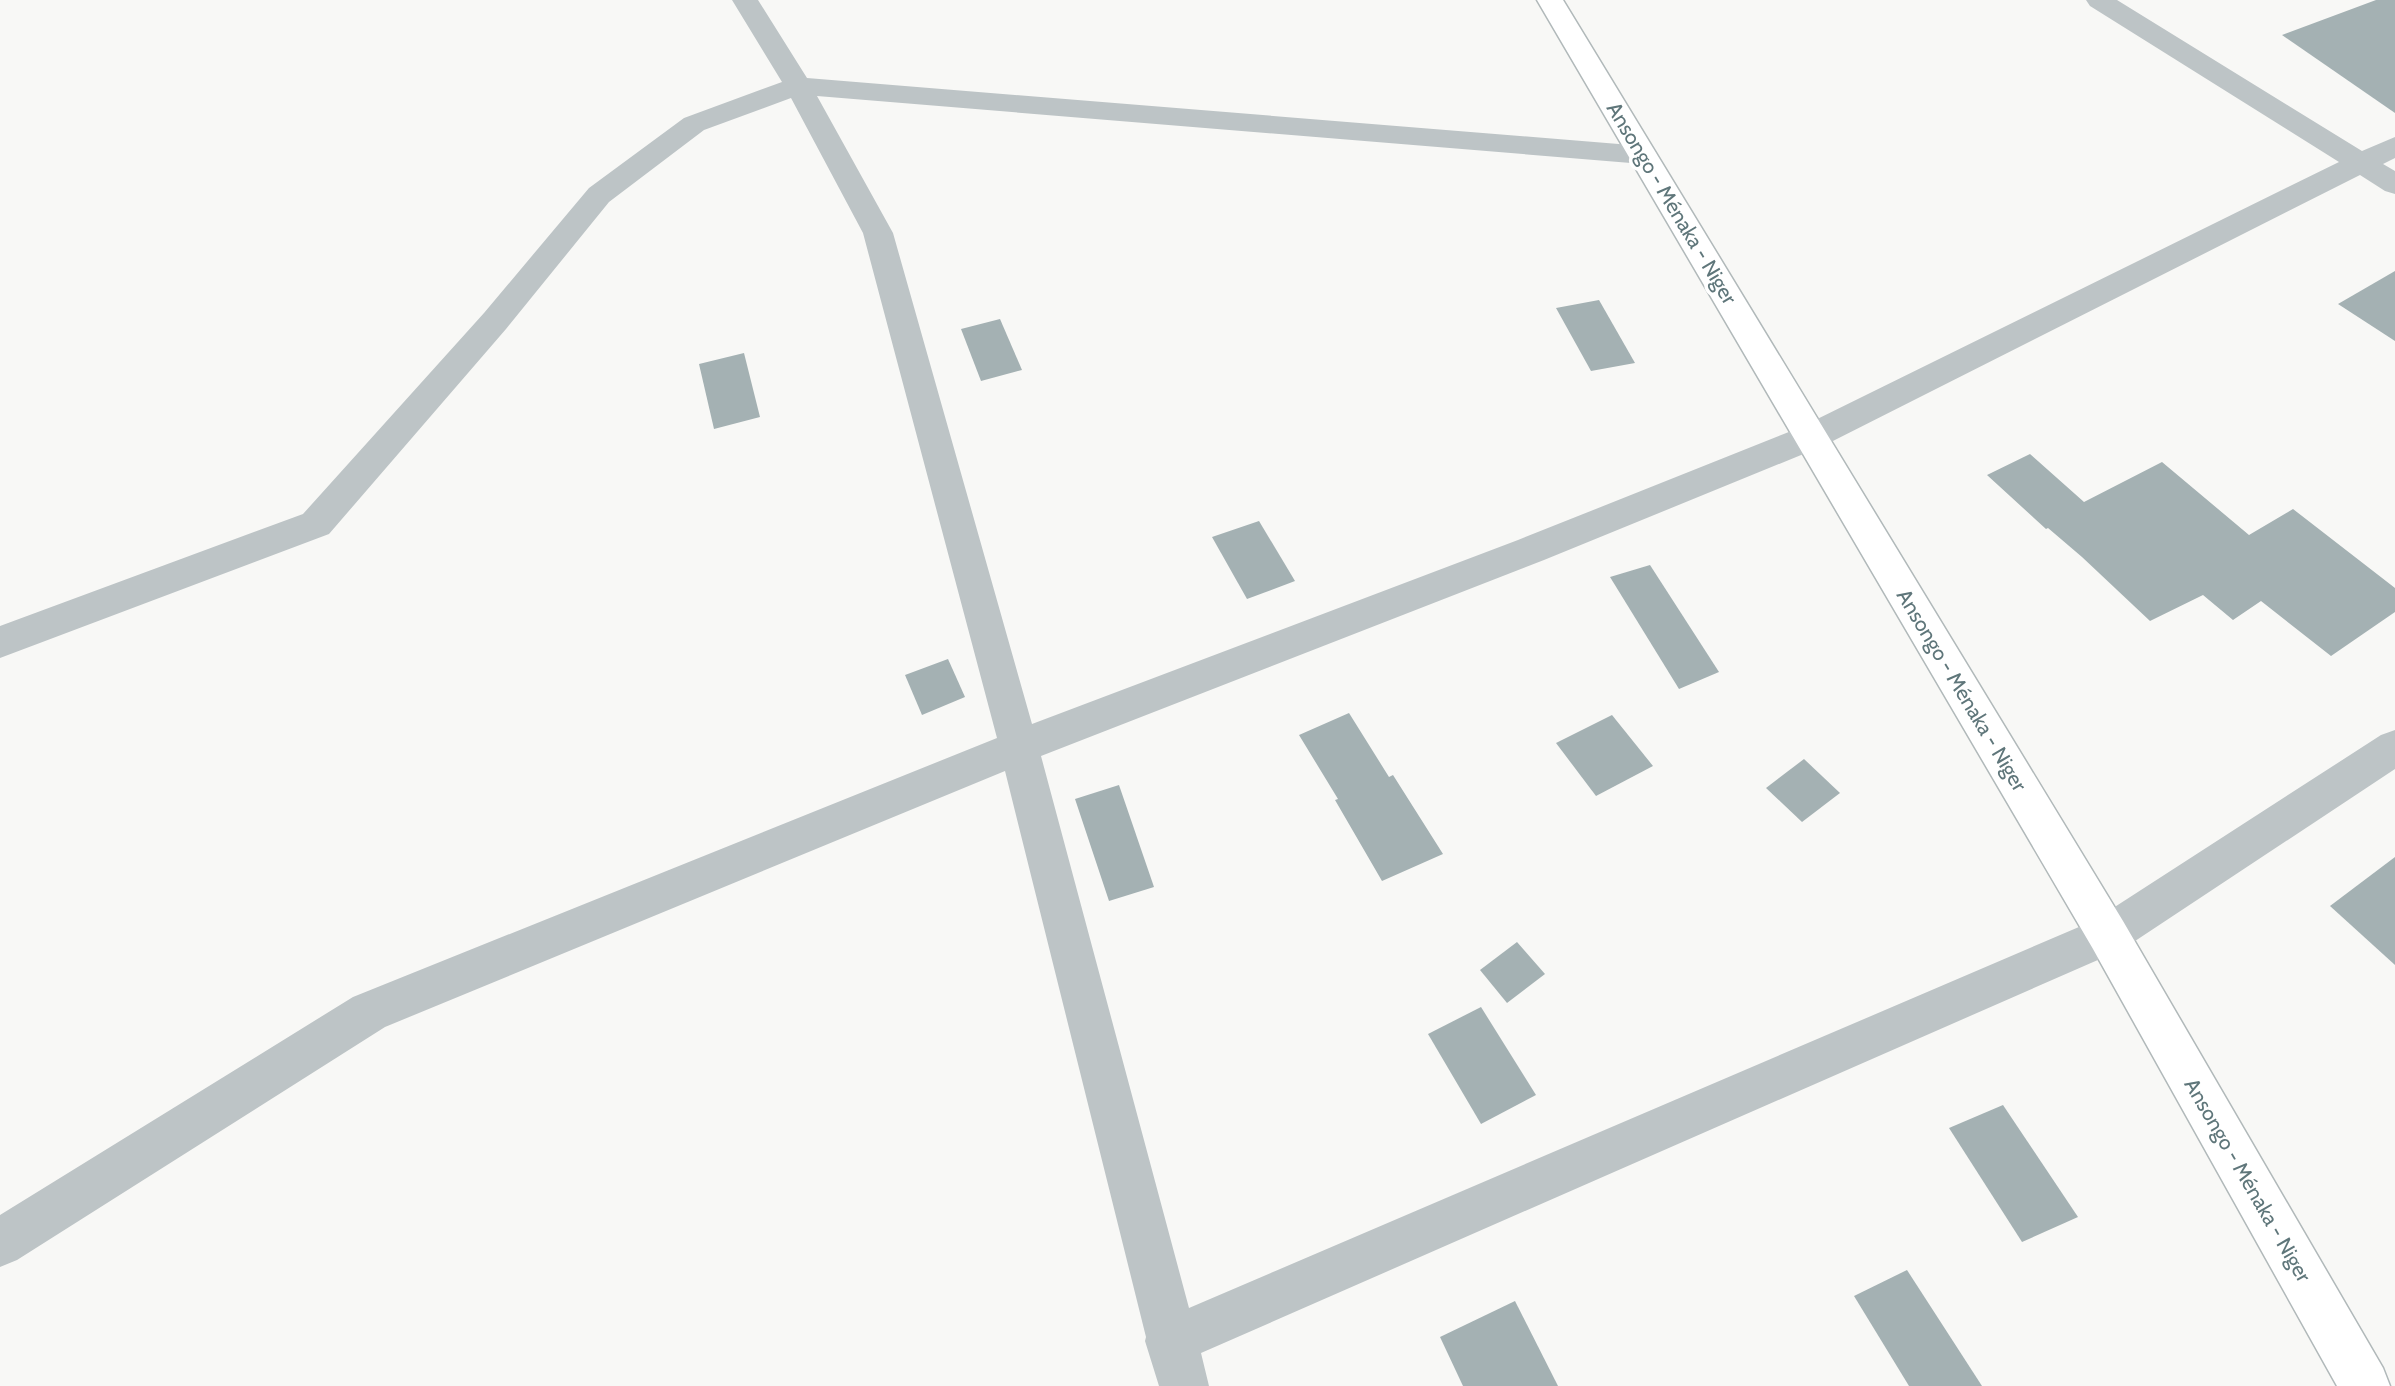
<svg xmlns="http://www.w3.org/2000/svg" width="2395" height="1386" font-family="Cabin,sans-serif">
<rect width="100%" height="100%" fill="#f8f8f6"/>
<g fill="#a4b1b3">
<polygon points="2376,0 2395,0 2395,113 2282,35"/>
<polygon points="2395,271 2395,341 2338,304"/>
<polygon points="1599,300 1635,363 1591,371 1556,308"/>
<polygon points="1000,319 1022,370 981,381 961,329"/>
<polygon points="744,353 760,417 714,429 699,364"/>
<polygon points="2030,454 2084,502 2162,462 2249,535 2293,509 2395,588 2395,612 2331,656 2261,601 2233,620 2203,595 2150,621 2082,557 2048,528 2046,529 1987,475"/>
<polygon points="1259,521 1295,581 1247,599 1212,537"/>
<polygon points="1650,565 1719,672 1679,689 1610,577"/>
<polygon points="948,659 965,697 922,715 905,675"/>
<polygon points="1349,713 1389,777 1393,775 1443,854 1382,881 1335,800 1338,799 1299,735"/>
<polygon points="1612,715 1653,766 1596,796 1556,743"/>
<polygon points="1804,759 1840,793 1802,822 1766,788"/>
<polygon points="1119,785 1154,887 1109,901 1075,799"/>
<polygon points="2395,857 2395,965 2330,906"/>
<polygon points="1517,942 1545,974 1507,1003 1480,970"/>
<polygon points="1481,1007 1536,1095 1481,1124 1428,1034"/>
<polygon points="2003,1105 2078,1217 2022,1242 1949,1128"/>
<polygon points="1907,1270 1982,1386 1909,1386 1854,1296"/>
<polygon points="1515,1301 1558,1386 1463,1386 1440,1337"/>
</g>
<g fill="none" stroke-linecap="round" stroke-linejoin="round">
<g stroke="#b1b9ba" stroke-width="3">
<polygon id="major" points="1537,0 1563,0 2123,921 2383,1368 2390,1386 2337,1386 2093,949"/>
</g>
<polygon fill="#bdc4c6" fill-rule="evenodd" points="732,0 758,0 807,78 1643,146 1653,148 1657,155 1653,162 1643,164 817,96 893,233 1032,724 1518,540 1799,428 2339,162 2090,6 2086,0 2117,0 2362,151 2395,137 2395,158 2383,164 2395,171 2395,194 2385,191 2360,175 1823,446 1544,560 1041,756 1189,1308 2093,921 2381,735 2395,730 2395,769 2123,949 1201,1353 1209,1386 1159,1386 1145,1341 1146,1337 1005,771 385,1027 17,1260 0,1267 0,1215 353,997 997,738 863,233 791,98 704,130 609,202 506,329 329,534 0,658 0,626 303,514 484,313 589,188 684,118 782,82"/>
<use href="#major" fill="#fff" fill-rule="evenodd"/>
</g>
<g text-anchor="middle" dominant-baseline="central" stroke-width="7" stroke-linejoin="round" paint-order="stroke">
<g font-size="21" fill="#5f767a" stroke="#fff">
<text transform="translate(1672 203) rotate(59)">Ansongo - Ménaka - Niger</text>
<text transform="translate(1962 690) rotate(59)">Ansongo - Ménaka - Niger</text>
<text transform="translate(2248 1180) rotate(60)">Ansongo - Ménaka - Niger</text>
</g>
</g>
</svg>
